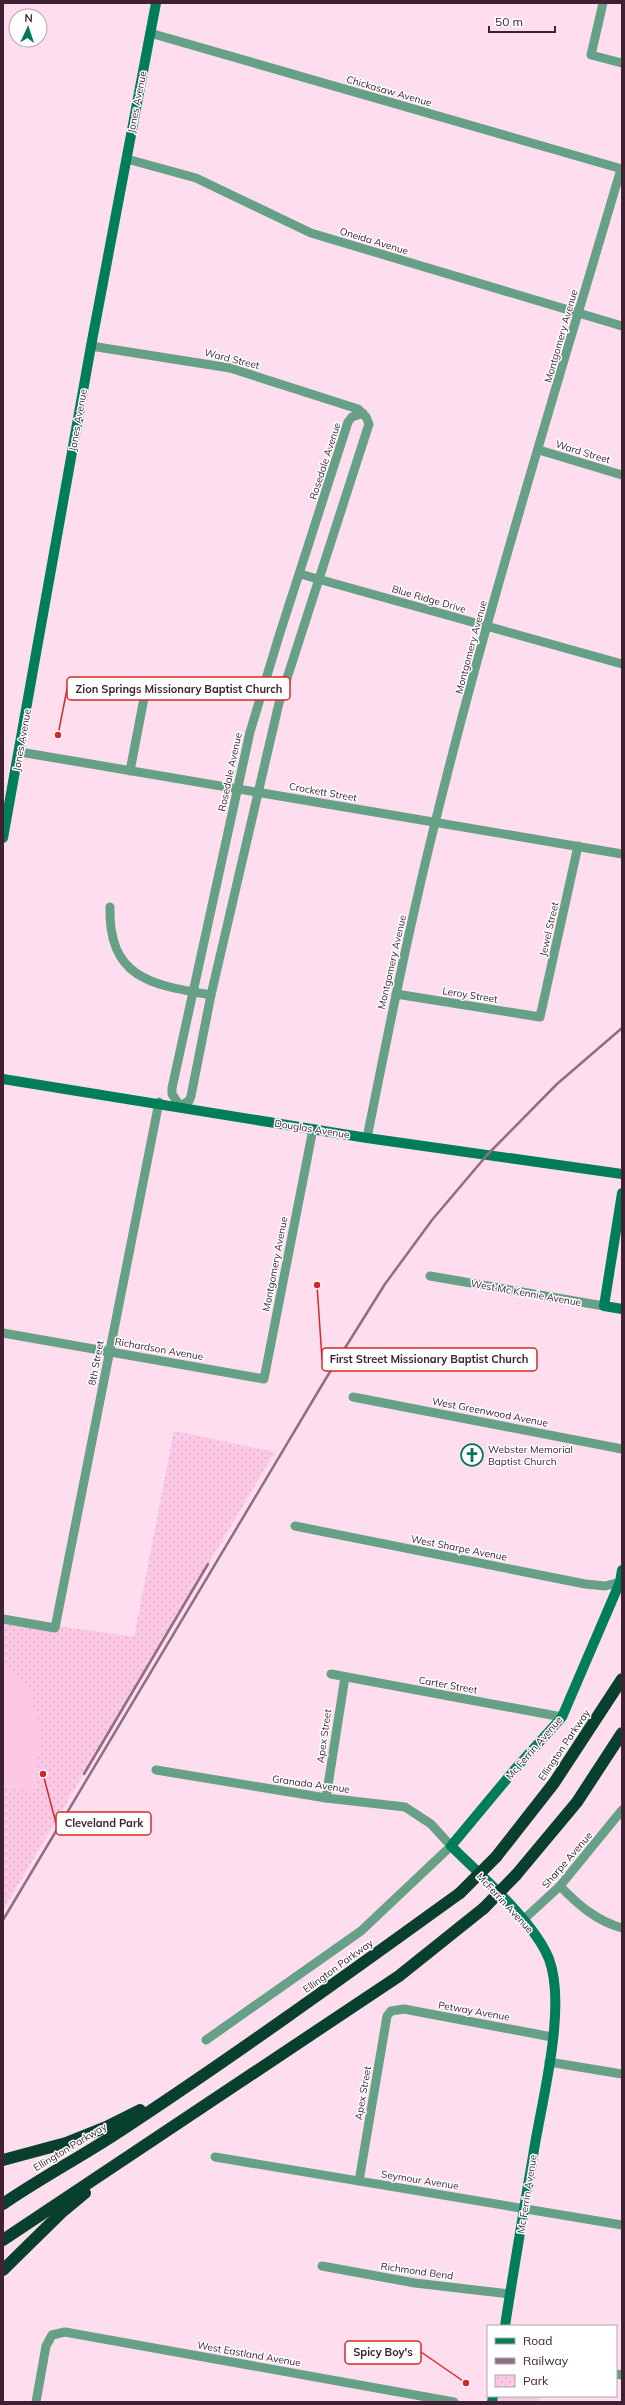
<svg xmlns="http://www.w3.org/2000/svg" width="625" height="2405" font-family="Mulish,sans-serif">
<defs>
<pattern id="park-dots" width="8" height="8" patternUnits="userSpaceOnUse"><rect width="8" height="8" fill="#fcc8e5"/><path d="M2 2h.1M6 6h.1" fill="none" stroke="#d9acc5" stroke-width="1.8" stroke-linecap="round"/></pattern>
</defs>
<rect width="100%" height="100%" fill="#feddef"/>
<polygon fill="#f0cddf" points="493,2396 540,2396 539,2402 492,2402"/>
<polygon fill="url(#park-dots)" points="174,1431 275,1452 3,1910 3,1618 134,1637"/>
<polygon fill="#fcc8e5" points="3,1666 29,1686 40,1734 34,1791 3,1786"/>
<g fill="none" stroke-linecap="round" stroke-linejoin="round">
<g stroke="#66a187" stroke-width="9">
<polyline points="603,3 591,55 622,63"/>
<polyline points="150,33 622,169"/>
<polyline points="127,159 196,178 311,233 622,326"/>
<polyline points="91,346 230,368 358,409 366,417 369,424 279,703 211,995 191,1096 189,1101 180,1106 172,1094 172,1088 250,732 279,636 348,422 352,417 363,413"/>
<polyline points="539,450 622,475"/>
<polyline points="300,574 622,664"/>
<polyline points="20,752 622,854"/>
<polyline points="130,771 145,693"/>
<path d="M110,907C108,979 153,985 211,995"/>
<polyline points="396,994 540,1017 578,846"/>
<path d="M367,1138C388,1033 409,927 435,823C489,603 557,386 621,169"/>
<polyline points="430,1276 604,1306"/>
<polyline points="3,1333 264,1379 313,1129"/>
<polyline points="353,1397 622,1449"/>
<polyline points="295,1526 585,1584 605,1586 620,1582"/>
<polyline points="3,1619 55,1628 159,1102"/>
<polyline points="331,1674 562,1717"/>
<polyline points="156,1770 326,1798 405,1807 431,1824 451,1846 361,1931 206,2040"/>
<polyline points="326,1798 345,1677"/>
<path d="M560,1886C578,1905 597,1921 622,1928"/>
<polyline points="523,1920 560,1886 622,1810"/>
<polyline points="549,2062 622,2074"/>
<polyline points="215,2157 622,2225"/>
<polyline points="359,2181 387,2016 391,2011 404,2009 552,2037"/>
<polyline points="322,2266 415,2283 510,2294"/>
<polyline points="616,2374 622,2375"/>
<polyline points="36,2402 46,2346 52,2335 65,2332 454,2402"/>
</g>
<g stroke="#007d59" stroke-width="10">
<polyline points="3,838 91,346 156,3"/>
<polyline points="3,1079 367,1138 622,1174"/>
<polyline points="622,1193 604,1306 622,1309"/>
<path d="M505,2326C514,2267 524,2209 534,2150C542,2100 567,2007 549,1959C534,1921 480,1875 451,1846L516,1768L562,1717L620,1582L622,1570"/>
<polyline points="492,2402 493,2396"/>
</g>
<g stroke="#08402d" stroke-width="12">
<polyline points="496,1857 554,1783 622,1679"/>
<polyline points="516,1875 577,1802 622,1733"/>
<polyline points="3,2160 66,2143 106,2127 140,2110"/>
<path d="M3,2204C38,2180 75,2160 111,2137C230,2059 345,1976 460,1893"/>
<polyline points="3,2240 399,1976 484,1908"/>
<polyline points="3,2270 61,2213 85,2193"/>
</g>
<g stroke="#8e6f81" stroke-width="2.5">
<polyline points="84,1774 208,1564"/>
<polyline points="3,1920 325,1380 385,1284 432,1220 487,1155 557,1084 622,1028"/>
</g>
<g stroke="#08402d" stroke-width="12">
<polyline points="460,1893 496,1857"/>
<polyline points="484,1908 516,1875"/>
</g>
</g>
<defs>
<g id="church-ring" transform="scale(1.15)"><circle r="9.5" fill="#fff" stroke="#007956" stroke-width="1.5"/><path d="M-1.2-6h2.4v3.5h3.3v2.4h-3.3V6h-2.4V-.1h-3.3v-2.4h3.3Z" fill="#007956"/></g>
</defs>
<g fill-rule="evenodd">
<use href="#church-ring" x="472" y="1455"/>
</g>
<g text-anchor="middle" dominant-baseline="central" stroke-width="3" stroke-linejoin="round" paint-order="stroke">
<g font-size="10" fill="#3f2133" stroke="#fff">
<text transform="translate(389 91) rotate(16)">Chickasaw Avenue</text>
<text transform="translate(137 102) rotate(-79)">Jones Avenue</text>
<text transform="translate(374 241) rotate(17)">Oneida Avenue</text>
<text transform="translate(561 336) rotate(-74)">Montgomery Avenue</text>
<text transform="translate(232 359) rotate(14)">Ward Street</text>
<text transform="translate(78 420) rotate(-80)">Jones Avenue</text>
<text transform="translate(583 452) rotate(17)">Ward Street</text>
<text transform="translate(325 461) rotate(-72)">Rosedale Avenue</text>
<text transform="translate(429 599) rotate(16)">Blue Ridge Drive</text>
<text transform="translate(471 647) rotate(-75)">Montgomery Avenue</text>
<text transform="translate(22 740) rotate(-80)">Jones Avenue</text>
<text transform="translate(230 772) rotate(-78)">Rosedale Avenue</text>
<text transform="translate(323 792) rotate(10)">Crockett Street</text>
<text transform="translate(549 929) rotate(-77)">Jewel Street</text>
<text transform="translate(392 962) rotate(-77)">Montgomery Avenue</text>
<text transform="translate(470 995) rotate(9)">Leroy Street</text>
<text transform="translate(312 1129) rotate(9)">Douglas Avenue</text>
<text transform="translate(275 1264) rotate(-79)">Montgomery Avenue</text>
<text transform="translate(526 1293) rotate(10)">West Mc Kennie Avenue</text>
<text transform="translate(159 1349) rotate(10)">Richardson Avenue</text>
<text transform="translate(96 1363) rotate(-79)">8th Street</text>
<text transform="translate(490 1412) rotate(11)">West Greenwood Avenue</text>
<text transform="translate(459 1548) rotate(11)">West Sharpe Avenue</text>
<text transform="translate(448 1685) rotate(10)">Carter Street</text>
<text transform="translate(324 1736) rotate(-82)">Apex Street</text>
<text transform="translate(564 1745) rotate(-56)">Ellington Parkway</text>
<text transform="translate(534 1748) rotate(-49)">Mc Ferrin Avenue</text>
<text transform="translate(311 1784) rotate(8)">Granada Avenue</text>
<text transform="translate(567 1860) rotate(-49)">Sharpe Avenue</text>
<text transform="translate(505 1903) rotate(47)">McFerrin Avenue</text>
<text transform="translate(338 1966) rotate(-36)">Ellington Parkway</text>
<text transform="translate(474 2011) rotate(10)">Petway Avenue</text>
<text transform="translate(363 2093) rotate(-80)">Apex Street</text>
<text transform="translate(70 2147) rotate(-31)">Ellington Parkway</text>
<text transform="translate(420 2180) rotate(9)">Seymour Avenue</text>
<text transform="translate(527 2194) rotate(-81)">Mc Ferrin Avenue</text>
<text transform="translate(417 2271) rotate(8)">Richmond Bend</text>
<text transform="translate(249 2354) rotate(10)">West Eastland Avenue</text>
</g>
<g font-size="10" fill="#3f2133" stroke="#fff" text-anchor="start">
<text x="488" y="1449">Webster Memorial<tspan x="488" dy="12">Baptist Church</tspan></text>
</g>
</g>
<path fill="none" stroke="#d62828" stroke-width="1.5" d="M58 735L67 689M317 1285L322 1359M43 1774L56 1823M466 2383L421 2352"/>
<g fill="#d62828" stroke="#fff" stroke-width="1.5">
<circle cx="58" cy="735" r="4"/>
<circle cx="317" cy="1285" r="4"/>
<circle cx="43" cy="1774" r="4"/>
<circle cx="466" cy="2383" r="4"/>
</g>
<g fill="#fff" stroke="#d62828" stroke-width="1.5">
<rect x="67" y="677" width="223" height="23" rx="4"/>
<rect x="322" y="1348" width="215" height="23" rx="4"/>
<rect x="56" y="1812" width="95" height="23" rx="4"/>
<rect x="345" y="2341" width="76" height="23" rx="4"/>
</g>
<g font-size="11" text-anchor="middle" font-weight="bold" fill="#3f2133">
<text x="179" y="693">Zion Springs Missionary Baptist Church</text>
<text x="429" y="1363">First Street Missionary Baptist Church</text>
<text x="104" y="1827">Cleveland Park</text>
<text x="383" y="2356">Spicy Boy's</text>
</g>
<rect width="625" height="2405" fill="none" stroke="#3f2133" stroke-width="8"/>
<rect x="487" y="2325" width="130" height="72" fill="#ffffff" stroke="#b2a6ad"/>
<rect x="495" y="2338" width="20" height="6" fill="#007d59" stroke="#b2a6ad"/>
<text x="523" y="2345" font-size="12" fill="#3f2133">Road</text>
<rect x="495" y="2358" width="20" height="6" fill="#8e6f81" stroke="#b2a6ad"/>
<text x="523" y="2365" font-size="12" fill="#3f2133">Railway</text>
<rect x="495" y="2375" width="20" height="12" fill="url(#park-dots)" stroke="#b2a6ad"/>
<text x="523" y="2385" font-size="12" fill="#3f2133">Park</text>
<g transform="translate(28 28) rotate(3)"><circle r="19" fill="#ffffff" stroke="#b2a6ad"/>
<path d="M0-3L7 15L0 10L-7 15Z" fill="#007956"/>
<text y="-6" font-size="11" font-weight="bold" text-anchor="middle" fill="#3f2133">N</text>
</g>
<path d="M489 26v6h66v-6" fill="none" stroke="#3f2133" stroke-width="2"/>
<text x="495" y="26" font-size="12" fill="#3f2133" stroke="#ffffff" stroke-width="3" paint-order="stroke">50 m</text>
</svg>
